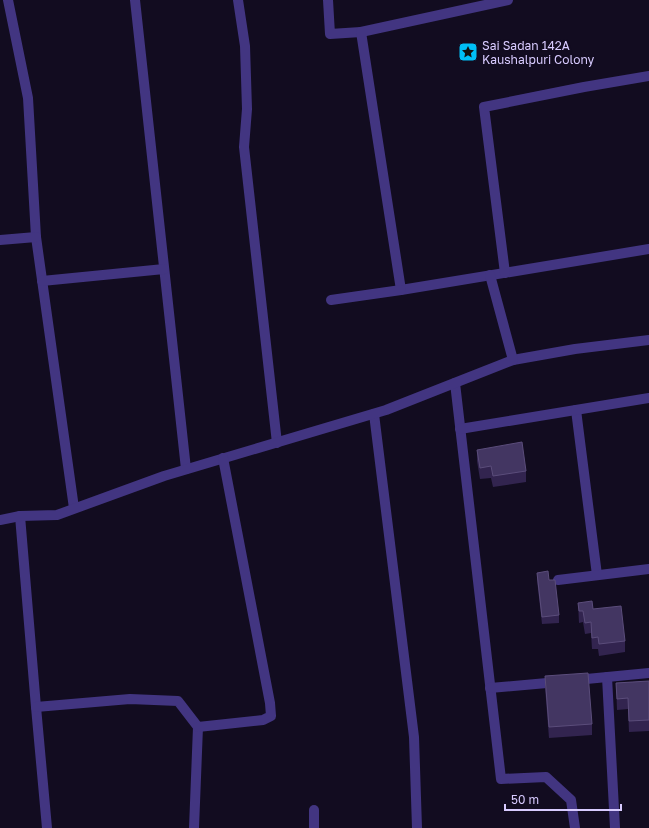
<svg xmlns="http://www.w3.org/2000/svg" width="649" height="828" font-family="'Golos Text',sans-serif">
<rect width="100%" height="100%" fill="#120c20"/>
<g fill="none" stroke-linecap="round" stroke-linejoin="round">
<g stroke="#423581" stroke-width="10">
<polyline points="8,0 28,98 36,237 74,508"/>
<polyline points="135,0 186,469"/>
<polyline points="238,0 245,46 247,109 244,147 277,443"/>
<polyline points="328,0 330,34 361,32"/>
<polyline points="508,0 361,32 401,290 649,249"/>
<polyline points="0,240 36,237"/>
<polyline points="505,273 484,107 584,87 649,76"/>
<polyline points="42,281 164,269"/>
<polyline points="331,300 401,290"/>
<polyline points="513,360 575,349 649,340"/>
<polyline points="455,383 501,779 546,777 571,800 575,828"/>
<polyline points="576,410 597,575"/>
<polyline points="374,414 414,737 417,828"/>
<polyline points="460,429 649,398"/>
<polyline points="20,516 36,707 47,828"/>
<polyline points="0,520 20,516 57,515 164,476 386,410 513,360 490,275"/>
<polyline points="558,580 649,569"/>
<polyline points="607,677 615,828"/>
<polyline points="576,680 649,673"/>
<polyline points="490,688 558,682"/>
<polyline points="36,707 130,699 178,701 198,727 194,828"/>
<polyline points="198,727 263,720 271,716 270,703 223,458"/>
<polyline points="314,828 314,810"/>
</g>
</g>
<g fill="#32244f">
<polygon points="477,450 526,471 526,482 493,487 491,478 480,479 477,461"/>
<polygon points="537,573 549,580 559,615 559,623 542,624 537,580"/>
<polygon points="578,603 593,609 625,641 625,652 599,656 598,649 592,649 591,633 585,634 583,622 579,623"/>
<polygon points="545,676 592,724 592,735 549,738 545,687"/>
<polygon points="649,681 649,731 629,732 628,709 617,710 616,683"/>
</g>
<g fill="#433662" stroke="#5b4d7b">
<polygon points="522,442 526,471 493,476 491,466 480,468 477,450"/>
<polygon points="548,571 549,580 555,580 559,615 542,617 537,573"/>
<polygon points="592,601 593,609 621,606 625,641 599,644 598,637 592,638 591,622 585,623 583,611 579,611 578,603"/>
<polygon points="588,673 592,724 549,727 545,676"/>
<polygon points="649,681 649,720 629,721 628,698 617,699 616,683"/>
</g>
<defs>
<g id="sight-square" transform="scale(1)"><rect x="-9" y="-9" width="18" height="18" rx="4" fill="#00bff6" stroke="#120c20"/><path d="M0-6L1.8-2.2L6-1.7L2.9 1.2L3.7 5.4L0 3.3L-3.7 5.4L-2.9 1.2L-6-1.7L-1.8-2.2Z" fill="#111"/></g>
</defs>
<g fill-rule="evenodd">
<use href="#sight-square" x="468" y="52"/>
</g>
<g text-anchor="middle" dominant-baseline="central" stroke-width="4" stroke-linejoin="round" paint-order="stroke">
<g font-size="12" fill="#d8cbff" stroke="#120c20" text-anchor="start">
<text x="482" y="45">Sai Sadan 142A<tspan x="482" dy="14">Kaushalpuri Colony</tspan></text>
</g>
</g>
<path d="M505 804v6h116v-6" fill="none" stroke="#d8cbff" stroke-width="2"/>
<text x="511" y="804" font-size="12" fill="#d8cbff" stroke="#120c20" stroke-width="3" paint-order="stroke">50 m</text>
</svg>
